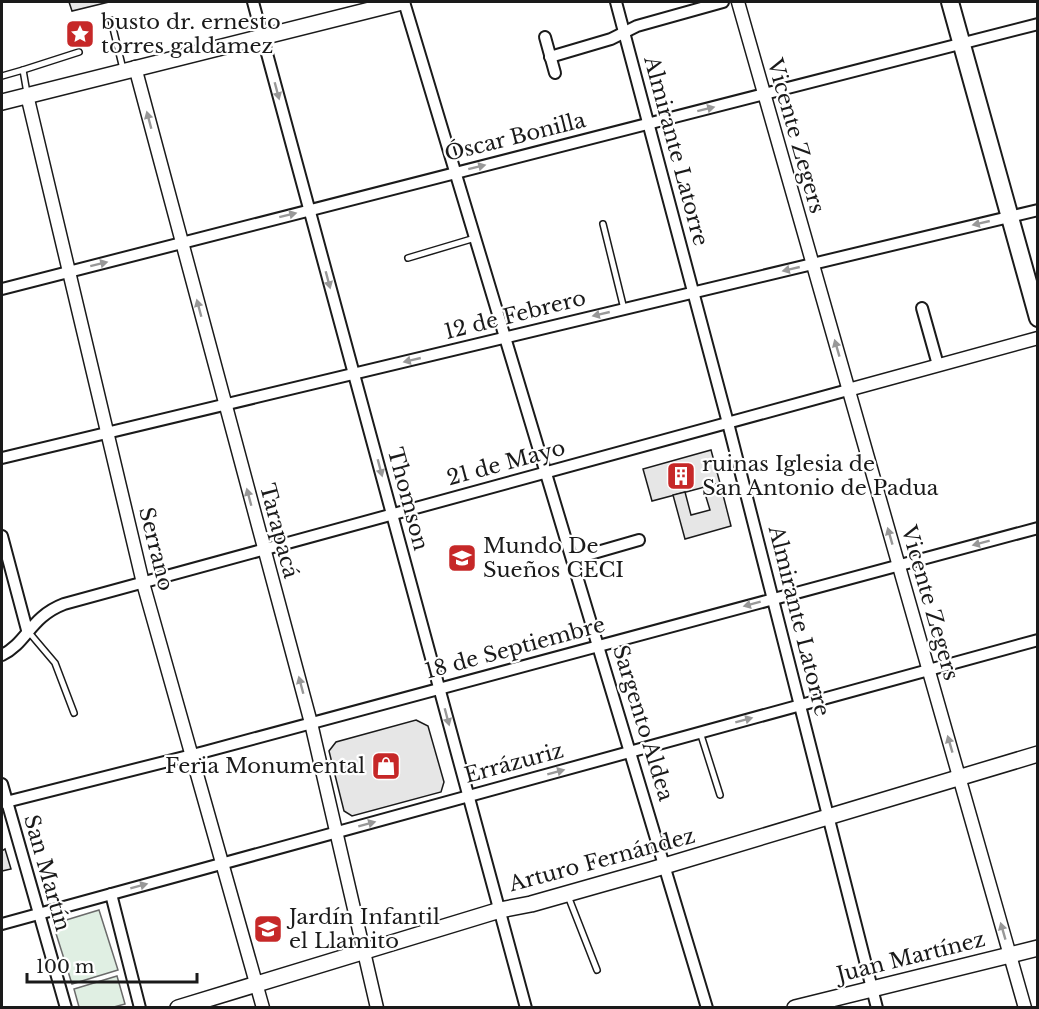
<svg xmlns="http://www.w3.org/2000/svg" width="1039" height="1009" font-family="'Libre Baskerville',serif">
<rect width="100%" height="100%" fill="#fff"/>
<g fill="#e0efe3" stroke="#6a6a6a" stroke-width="1.5">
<polygon points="99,910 118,970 72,984 53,924"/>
<polygon points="117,976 125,1004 114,1007 79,1007 74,989"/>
</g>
<g fill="#e6e6e6" stroke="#1a1a1a" stroke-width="1.5">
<polygon points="69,2 109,2 72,11"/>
<polygon points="711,450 720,483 652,501 643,469"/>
<polygon points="720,483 731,526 685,539 673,495 685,492 691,515 710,510 703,487"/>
<polygon points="416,720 428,726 444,782 441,792 352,816 344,811 329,751 336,742"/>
<polygon points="5,849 11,869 2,871 2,851"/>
</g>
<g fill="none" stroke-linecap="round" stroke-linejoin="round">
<g stroke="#1a1a1a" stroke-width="8">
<g id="service">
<polyline points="111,20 123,69"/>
<polyline points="23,70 79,52"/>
<polyline points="2,76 23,70 27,93"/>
<polyline points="603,224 624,309"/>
<polyline points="408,258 475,238"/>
<polyline points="27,630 55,663 74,713"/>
<polyline points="700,732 720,795"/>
<polyline points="568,896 597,970"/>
</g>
</g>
<g stroke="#1a1a1a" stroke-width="14">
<g id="minor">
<polyline points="253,2 526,1008"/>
<polyline points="404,2 707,1008"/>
<polyline points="616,2 728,423 877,1008"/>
<polyline points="545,37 555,73"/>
<polyline points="550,57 611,39 637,26 723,2"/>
<polyline points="2,289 1038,24"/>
<polyline points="922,308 938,365"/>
<polyline points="2,458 1038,210"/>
<polyline points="2,536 27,630"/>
<polyline points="573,559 639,540"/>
<path d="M2,655C27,643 30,617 64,604L848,390"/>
<polyline points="2,784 66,1008"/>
<polyline points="2,803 204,752 1038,528"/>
<polyline points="111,894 140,1008"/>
<polyline points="2,924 1038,640"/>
</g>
</g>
<g stroke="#1a1a1a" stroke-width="15">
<g id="tertiary">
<polyline points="738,2 1025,1008"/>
<polyline points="135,67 311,723 377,1008"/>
<polyline points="27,95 143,583 263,1008"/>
<polyline points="848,390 1038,338"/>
</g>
</g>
<g stroke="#1a1a1a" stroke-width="18">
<g id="secondary">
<polyline points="2,102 402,2"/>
<polyline points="178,1008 500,910 531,904 651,870 1038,754"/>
<polyline points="795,1008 1038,948"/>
</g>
</g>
<g stroke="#1a1a1a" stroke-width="20">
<polyline id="primary" points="950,2 1038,318"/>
</g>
<use href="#service" stroke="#fff" stroke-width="5"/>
<use href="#minor" stroke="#fff" stroke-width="10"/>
<use href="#tertiary" stroke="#fff" stroke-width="12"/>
<use href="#secondary" stroke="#fff" stroke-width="15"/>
<use href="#primary" stroke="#fff" stroke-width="16"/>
</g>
<defs><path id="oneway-solid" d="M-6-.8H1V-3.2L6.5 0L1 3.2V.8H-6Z" transform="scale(1.5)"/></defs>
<g fill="#989898">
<use href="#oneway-solid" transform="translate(277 91) rotate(75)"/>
<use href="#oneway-solid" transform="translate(706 109) rotate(-14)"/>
<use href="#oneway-solid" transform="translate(149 120) rotate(-105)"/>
<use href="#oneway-solid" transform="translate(477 167) rotate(-14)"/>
<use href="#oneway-solid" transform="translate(288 215) rotate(-14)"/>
<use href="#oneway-solid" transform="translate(981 223) rotate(167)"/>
<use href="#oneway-solid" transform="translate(99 264) rotate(-14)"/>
<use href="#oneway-solid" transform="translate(791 269) rotate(167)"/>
<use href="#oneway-solid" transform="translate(328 280) rotate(75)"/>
<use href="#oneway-solid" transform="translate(199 308) rotate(-105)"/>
<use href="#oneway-solid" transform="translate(601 314) rotate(167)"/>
<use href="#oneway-solid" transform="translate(837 348) rotate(-106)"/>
<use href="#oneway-solid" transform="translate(412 360) rotate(167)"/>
<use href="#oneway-solid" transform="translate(380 468) rotate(75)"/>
<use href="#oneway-solid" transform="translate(249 497) rotate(-105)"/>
<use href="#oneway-solid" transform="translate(890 536) rotate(-106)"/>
<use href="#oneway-solid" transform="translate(981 543) rotate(165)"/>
<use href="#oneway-solid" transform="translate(752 604) rotate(165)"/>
<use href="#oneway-solid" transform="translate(301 685) rotate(-105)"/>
<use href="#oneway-solid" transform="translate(447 717) rotate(75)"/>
<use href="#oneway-solid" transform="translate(744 720) rotate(-15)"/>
<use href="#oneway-solid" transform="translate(950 744) rotate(-106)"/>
<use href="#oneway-solid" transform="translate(556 772) rotate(-15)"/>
<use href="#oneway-solid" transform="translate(367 824) rotate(-15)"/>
<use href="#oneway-solid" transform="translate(139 886) rotate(-15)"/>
<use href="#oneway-solid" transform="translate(1003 931) rotate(-106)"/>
</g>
<defs>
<g id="sight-square" transform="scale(1.5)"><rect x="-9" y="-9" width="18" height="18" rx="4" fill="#c62828" stroke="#fff"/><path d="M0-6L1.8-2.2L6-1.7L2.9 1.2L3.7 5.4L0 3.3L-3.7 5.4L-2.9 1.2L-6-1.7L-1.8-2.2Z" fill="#fff"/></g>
<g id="building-square" transform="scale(1.5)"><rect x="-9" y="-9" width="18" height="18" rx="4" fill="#c62828" stroke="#fff"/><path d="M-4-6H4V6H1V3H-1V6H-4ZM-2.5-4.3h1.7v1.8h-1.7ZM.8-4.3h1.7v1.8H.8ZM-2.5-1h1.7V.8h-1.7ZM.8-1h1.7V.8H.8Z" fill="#fff"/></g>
<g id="school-square" transform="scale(1.5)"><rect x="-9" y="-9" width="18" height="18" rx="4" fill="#c62828" stroke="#fff"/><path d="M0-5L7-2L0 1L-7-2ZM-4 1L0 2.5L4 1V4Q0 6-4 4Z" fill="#fff"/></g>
<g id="shop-square" transform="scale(1.5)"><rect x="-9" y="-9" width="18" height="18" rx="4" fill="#c62828" stroke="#fff"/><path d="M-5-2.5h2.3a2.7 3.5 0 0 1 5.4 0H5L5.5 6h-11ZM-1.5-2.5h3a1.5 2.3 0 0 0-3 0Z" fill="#fff"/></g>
</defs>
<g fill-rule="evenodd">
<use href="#sight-square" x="80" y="34"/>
<use href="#building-square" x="681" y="476"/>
<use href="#school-square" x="462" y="558"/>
<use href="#shop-square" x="386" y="766"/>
<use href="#school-square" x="268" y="929"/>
</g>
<g text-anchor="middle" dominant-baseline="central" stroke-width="4.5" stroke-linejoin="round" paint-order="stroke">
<g font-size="21" fill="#1a1a1a" stroke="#fff" text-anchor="start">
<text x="101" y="22">busto dr. ernesto<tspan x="101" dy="24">torres galdamez</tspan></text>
<text x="702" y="464">ruinas Iglesia de<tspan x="702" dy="24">San Antonio de Padua</tspan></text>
<text x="483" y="546">Mundo De<tspan x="483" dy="24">Sueños CECI</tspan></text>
<text x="365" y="766" text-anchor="end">Feria Monumental</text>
<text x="289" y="917">Jardín Infantil<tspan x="289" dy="24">el Llamito</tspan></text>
</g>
<g font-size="21" fill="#1a1a1a" stroke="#fff">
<text transform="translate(796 136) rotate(74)">Vicente Zegers</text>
<text transform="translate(515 137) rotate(-14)">Óscar Bonilla</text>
<text transform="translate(676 151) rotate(75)">Almirante Latorre</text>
<text transform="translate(515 315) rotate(-14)">12 de Febrero</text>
<text transform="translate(506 463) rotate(-15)">21 de Mayo</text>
<text transform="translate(408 499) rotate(75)">Thomson</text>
<text transform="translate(279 531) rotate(75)">Tarapacá</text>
<text transform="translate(156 549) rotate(76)">Serrano</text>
<text transform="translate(930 603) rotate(74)">Vicente Zegers</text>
<text transform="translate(799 621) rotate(76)">Almirante Latorre</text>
<text transform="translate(515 648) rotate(-15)">18 de Septiembre</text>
<text transform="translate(643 723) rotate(73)">Sargento Aldea</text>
<text transform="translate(514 763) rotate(-15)">Errázuriz</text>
<text transform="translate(602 860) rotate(-15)">Arturo Fernández</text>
<text transform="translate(47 873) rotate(74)">San Martín</text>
<text transform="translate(911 957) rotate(-14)">Juan Martínez</text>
</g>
</g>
<rect width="1039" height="1009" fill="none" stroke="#1a1a1a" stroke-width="6"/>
<path d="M27 973v9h170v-9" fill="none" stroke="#1a1a1a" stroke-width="3"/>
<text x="36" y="973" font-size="18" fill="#1a1a1a" stroke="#ffffff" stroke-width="4.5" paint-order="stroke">100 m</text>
</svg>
